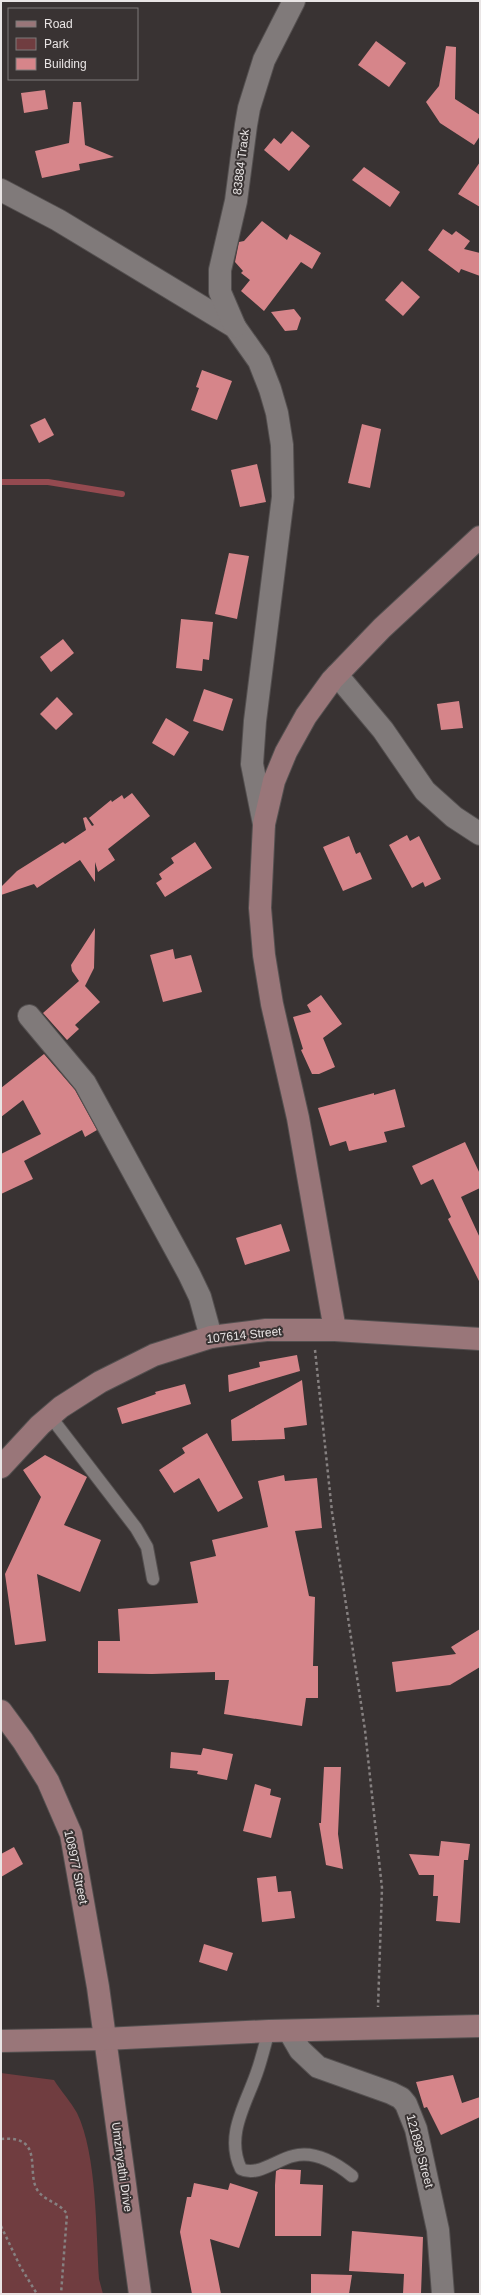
<svg xmlns="http://www.w3.org/2000/svg" width="481" height="2295" font-family="Arial,sans-serif">
<rect width="100%" height="100%" fill="#393333"/>
<path fill="#703d40" d="M1,2073L54,2080C61,2091 71,2102 77,2113C97,2154 96,2232 99,2279L103,2294H1Z"/>
<g fill="none" stroke-linecap="round" stroke-linejoin="round">
<polyline stroke="#944a50" stroke-width="6" points="1,482 48,482 122,494"/>
</g>
<g fill="#d6858a">
<polygon points="376,41 406,63 389,87 358,65"/>
<polygon points="446,46 456,47 455,99 480,115 480,136 474,145 440,123 426,102 439,86"/>
<polygon points="45,90 48,109 24,113 21,93"/>
<polygon points="73,102 81,102 85,145 114,157 79,164 80,170 42,178 35,151 69,143"/>
<polygon points="292,131 310,146 289,171 264,150 274,138 281,144"/>
<polygon points="480,162 480,207 458,194"/>
<polygon points="364,167 400,192 390,207 352,180"/>
<polygon points="262,221 287,240 290,234 321,253 312,269 301,262 264,311 241,291 250,280 241,273 243,271 235,262 239,242 244,241"/>
<polygon points="443,229 452,235 456,231 470,241 464,249 480,253 480,276 461,269 459,273 428,250"/>
<polygon points="402,281 420,297 403,316 385,300"/>
<polygon points="294,309 301,318 297,330 285,331 271,312"/>
<polygon points="202,370 232,381 217,420 191,410 199,388 196,387"/>
<polygon points="45,418 54,435 39,443 30,425"/>
<polygon points="362,424 381,429 370,488 348,483"/>
<polygon points="257,464 266,502 240,507 231,470"/>
<polygon points="229,553 249,556 237,619 215,614"/>
<polygon points="181,619 213,622 209,660 203,659 202,671 176,668"/>
<polygon points="63,639 74,653 51,672 40,657"/>
<polygon points="204,689 233,699 223,731 193,721"/>
<polygon points="57,697 73,714 56,730 40,714"/>
<polygon points="459,701 463,728 441,730 437,704"/>
<polygon points="166,718 189,732 174,756 152,743"/>
<polygon points="132,793 150,816 108,849 115,860 98,872 95,862 95,882 80,860 37,888 34,884 1,895 1,887 17,871 63,842 65,844 86,830 83,818 86,817 92,826 94,825 89,818 111,800 112,802 122,795 124,799"/>
<polygon points="407,835 410,841 419,836 441,879 425,887 423,882 412,888 389,845"/>
<polygon points="349,836 356,854 360,852 372,879 343,891 323,847"/>
<polygon points="195,842 212,868 165,897 156,883 162,879 159,874 174,863 171,858"/>
<polygon points="95,928 94,968 85,986 100,1002 75,1025 79,1029 67,1040 43,1013 79,981 72,971 71,965"/>
<polygon points="173,949 175,959 191,955 202,992 163,1002 150,955"/>
<polygon points="321,995 342,1024 323,1038 335,1067 319,1074 312,1074 301,1050 303,1049 293,1017 311,1012 307,1005"/>
<polygon points="44,1054 75,1090 97,1130 85,1137 82,1130 24,1161 33,1179 1,1194 1,1154 41,1134 23,1100 1,1117 1,1088"/>
<polygon points="395,1089 405,1127 384,1132 387,1142 349,1151 346,1141 330,1146 318,1108 374,1093 374,1095"/>
<polygon points="465,1142 480,1174 480,1188 461,1197 480,1238 480,1283 448,1219 451,1217 433,1179 421,1185 412,1166"/>
<polygon points="281,1224 290,1251 245,1265 236,1238"/>
<polygon points="297,1355 300,1371 229,1392 228,1375 260,1367 259,1362"/>
<polygon points="302,1380 307,1425 284,1428 285,1439 232,1441 231,1420"/>
<polygon points="185,1384 191,1404 122,1424 117,1408 156,1394 155,1392"/>
<polygon points="207,1433 243,1498 218,1512 199,1478 174,1493 159,1470 185,1453 182,1448"/>
<polygon points="45,1455 87,1477 64,1525 101,1540 80,1592 37,1574 46,1641 15,1645 5,1574 41,1497 23,1470"/>
<polygon points="284,1475 285,1481 317,1478 322,1528 295,1531 309,1596 315,1597 313,1666 318,1666 318,1698 306,1698 302,1726 224,1714 229,1680 215,1680 215,1672 152,1674 98,1673 98,1641 120,1641 118,1609 198,1603 190,1562 216,1556 212,1540 268,1527 258,1481"/>
<polygon points="480,1629 480,1667 450,1685 396,1692 392,1662 456,1654 451,1647"/>
<polygon points="203,1748 233,1754 227,1780 197,1774 198,1771 170,1768 171,1752 201,1755"/>
<polygon points="324,1767 341,1767 338,1834 343,1869 326,1865 319,1823 321,1823"/>
<polygon points="255,1784 271,1789 270,1795 281,1798 271,1838 243,1831"/>
<polygon points="441,1841 470,1844 468,1860 464,1860 460,1923 436,1921 438,1896 433,1896 434,1875 419,1875 409,1854 439,1856"/>
<polygon points="14,1847 23,1864 1,1877 1,1854"/>
<polygon points="276,1876 278,1892 291,1891 295,1918 262,1922 257,1878"/>
<polygon points="204,1944 233,1953 227,1971 199,1962"/>
<polygon points="453,2075 462,2103 480,2097 480,2117 441,2135 427,2107 424,2108 416,2082"/>
<polygon points="280,2169 301,2170 300,2184 323,2185 321,2236 275,2236 275,2185 276,2171"/>
<polygon points="194,2183 228,2190 230,2183 258,2192 239,2248 210,2239 221,2294 192,2294 180,2232 187,2197 191,2197"/>
<polygon points="352,2231 423,2237 421,2294 403,2294 404,2274 349,2271"/>
<polygon points="311,2274 352,2275 349,2294 311,2294"/>
</g>
<g fill="none" stroke-linecap="round" stroke-linejoin="round">
<g stroke="#545050" stroke-width="14">
<g id="lane">
<polyline points="50,1416 136,1528 147,1547 153,1579"/>
<path d="M269,2031C265,2044 262,2057 258,2069C248,2101 224,2134 241,2169C257,2177 276,2160 293,2156C315,2150 336,2163 352,2176"/>
</g>
</g>
<g stroke="#545050" stroke-width="24">
<g id="street">
<polyline points="1,190 58,220 235,327 259,361 270,389 277,413 282,445 283,497 255,721 252,764 264,824"/>
<polyline points="235,327 220,292 220,270 236,201 246,125 249,108 264,60 294,1"/>
<polyline points="337,675 383,730 425,791 454,817 480,834"/>
<polyline points="29,1016 85,1083 189,1274 200,1297 211,1337"/>
<polyline points="289,2031 300,2050 318,2067 391,2093 401,2098 406,2104 416,2129 438,2230 443,2294"/>
</g>
</g>
<g stroke="#545050" stroke-width="24">
<g id="secondary">
<polyline points="335,1330 298,1118 272,1004 264,955 260,908 264,824 274,781 286,752 306,716 332,680 382,628 480,537"/>
<polyline points="1,1467 40,1425 61,1407 100,1382 154,1355 211,1337 266,1330 335,1330 480,1339"/>
<polyline points="1,1711 23,1741 48,1781 71,1834 98,1987 140,2294"/>
<polyline points="1,2041 104,2039 269,2031 480,2026"/>
</g>
</g>
<g stroke="#868181" stroke-width="2.5" stroke-dasharray="3 3" stroke-linecap="butt">
<polyline points="315,1350 332,1512 365,1730 382,1888 378,2007"/>
<path d="M1,2139C46,2135 25,2173 38,2191C46,2202 59,2202 67,2214L61,2294"/>
<polyline points="1,2226 20,2266 37,2294"/>
</g>
<use href="#lane" stroke="#807a7a" stroke-width="12"/>
<use href="#street" stroke="#807a7a" stroke-width="22"/>
<use href="#secondary" stroke="#997679" stroke-width="22"/>
</g>
<g text-anchor="middle" dominant-baseline="central" stroke-width="4" stroke-linejoin="round" paint-order="stroke">
<g font-size="12" fill="#e9e5e5" stroke="#393333">
<text transform="translate(241 162) rotate(-83)">83884 Track</text>
<text transform="translate(244 1335) rotate(-6)">107614 Street</text>
<text transform="translate(76 1867) rotate(78)">108977 Street</text>
<text transform="translate(420 2151) rotate(75)">121898 Street</text>
<text transform="translate(122 2167) rotate(82)">Umzinyathi Drive</text>
</g>
</g>
<rect width="481" height="2295" fill="none" stroke="#e9e5e5" stroke-width="4"/>
<rect x="8" y="8" width="130" height="72" fill="#393333" stroke="#7f7a7a"/>
<rect x="16" y="21" width="20" height="6" fill="#997679" stroke="#7f7a7a"/>
<text x="44" y="28" font-size="12" fill="#e9e5e5">Road</text>
<rect x="16" y="38" width="20" height="12" fill="#703d40" stroke="#7f7a7a"/>
<text x="44" y="48" font-size="12" fill="#e9e5e5">Park</text>
<rect x="16" y="58" width="20" height="12" fill="#d6858a" stroke="#7f7a7a"/>
<text x="44" y="68" font-size="12" fill="#e9e5e5">Building</text>
</svg>
